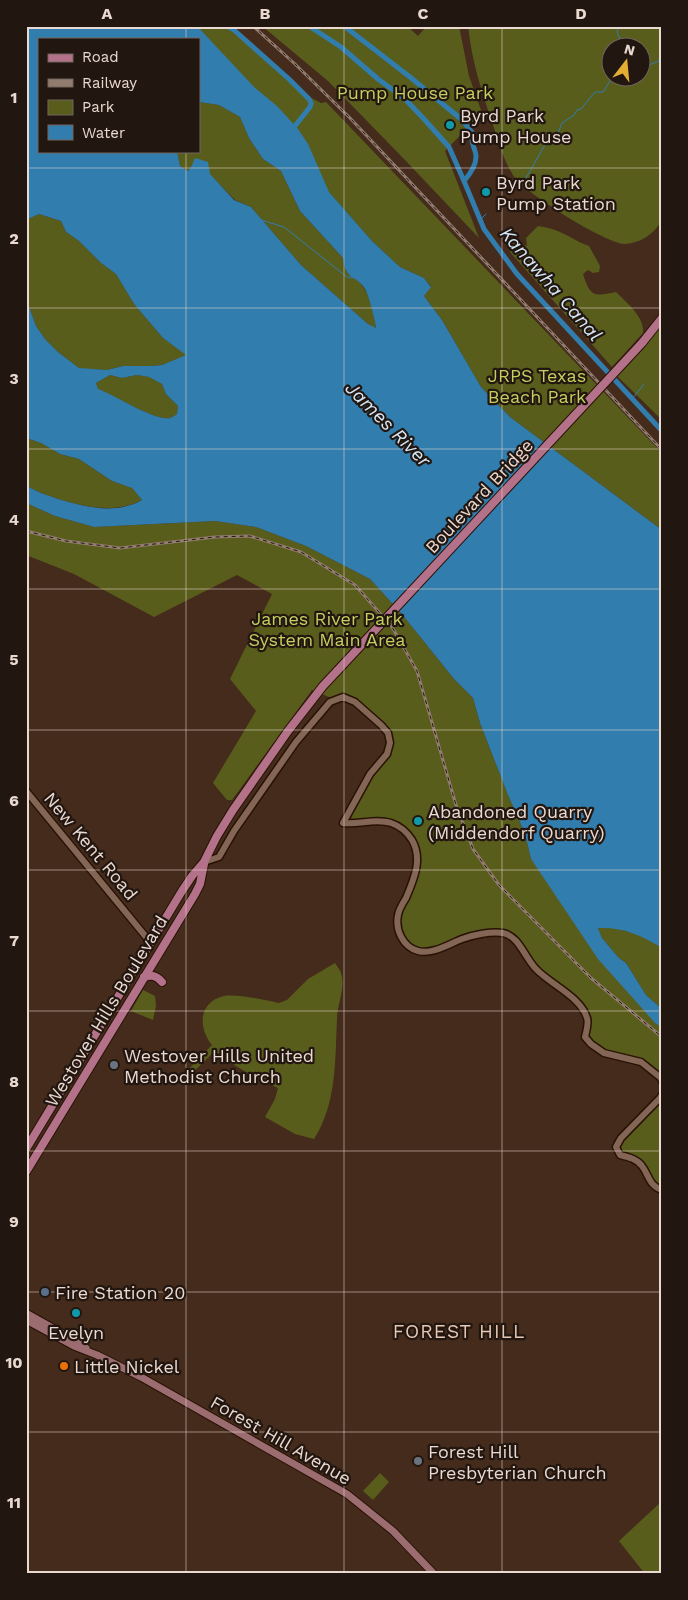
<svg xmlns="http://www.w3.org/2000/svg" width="688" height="1600" font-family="'Work Sans',sans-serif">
<rect width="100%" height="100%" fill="#442b1b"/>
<g fill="#595d1c" fill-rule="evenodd">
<polygon points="194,26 228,26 235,31 304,94 321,103 326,102 662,453 662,530 510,417 481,387 442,320 424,296 431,286 424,278 400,267 372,241 327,190 254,92"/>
<polygon points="262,26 407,26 418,36 427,26 459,26 469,76 482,113 445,151 479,238 405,160 328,81"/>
<path d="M468,26H662V220C654,234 641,243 625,244C606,244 523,192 513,175C503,159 498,140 492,122C481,89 472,62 468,26ZM610,48H640V78H610Z"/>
<path d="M199,102L219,105L240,117L249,138L263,159L281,171L300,211L343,258C345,280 358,275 365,290C370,297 375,320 376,329L368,324L301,265L251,207L235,200L209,174L192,165L188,171L180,166L177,151H199Z"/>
<polygon points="39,214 61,221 66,232 79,241 101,263 116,274 134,304 163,338 187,355 162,365 151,366 123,366 107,370 85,369 79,368 58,352 45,339 36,326 26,298 26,220"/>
<path d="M538,226C544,227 550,228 555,230C567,234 577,242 589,246L600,266L599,272L593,273L588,270L583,274C590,296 593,297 616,292C626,302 645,317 643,333L612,367L510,252L514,241L527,246L526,238Z"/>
<polygon points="662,324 662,420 614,373"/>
<path d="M110,375L122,378L137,375L150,377L162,384L166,394L178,406L177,414C175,415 173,417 170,418C154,421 115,395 98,390L96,383Z"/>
<path d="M26,438L41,443L60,454L79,459L112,481L132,488L142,500C115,514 86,507 58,499C47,495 36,492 26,485Z"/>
<polygon points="26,503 55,516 94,527 215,521 256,527 306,546 370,579 401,613 454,679 473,698 480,723 508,795 525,834 531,859 656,1024 662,1027 662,1081 641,1062 604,1053 585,1037 588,1019 576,1000 536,969 513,938 493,933 433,951 408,946 397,925 417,865 410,838 392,824 343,823 346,816 384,758 389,737 351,700 334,699 312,690 232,800 227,800 213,783 256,711 230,679 272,594 237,575 154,617 74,574 26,555"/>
<polygon points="598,928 614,928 641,935 662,948 662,1009 646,995 626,963 619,958 602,938"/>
<path d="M335,963C337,966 340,970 341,973C346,988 337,1004 337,1019C335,1060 337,1103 314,1139L295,1134L265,1117L275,1099L278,1088C256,1078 233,1066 215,1051L189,1076L186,1072L212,1045C198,1028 198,1002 224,996C237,994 266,1000 279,1003L287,1000L308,979Z"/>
<polygon points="143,990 155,996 156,1006 153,1020 131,1011"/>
<polygon points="662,1095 662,1190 658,1189 641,1164 620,1155 616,1147"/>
<polygon points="380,1473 389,1482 373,1500 363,1491"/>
<polygon points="662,1501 662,1574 645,1574 619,1541"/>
</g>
<path fill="#317dae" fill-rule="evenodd" d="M26,26H197L254,87L277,106L298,129L308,144L329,192L372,241L400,267L424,278L431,287L424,296L442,320L481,387L510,417L662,530V948C641,935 623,927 598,928L602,938L619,958L626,963L646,995L662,1009V1027L656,1024L598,959L531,859L525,834L508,795L480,723L473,698L454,679L401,613L370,579L306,546L256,527L215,521L94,527L55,516L26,503V485C36,492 47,495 58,499C86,507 115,515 142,500L132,488L112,481L79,459L60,454L41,443L26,438V298L36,326L45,339L58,352L79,368L107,370L123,366H151L162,365L186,355L163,338L134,304L116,274L101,263L79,241L66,232L61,221L39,214L26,220ZM39,39H199V102L219,105L240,117L249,138L263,159L281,171L300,211L343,258C345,281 357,275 365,289C369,296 375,320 376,328L368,324L301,265L251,207L234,200L210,174L208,162L195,158L192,165L188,171L180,166L177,151H39ZM110,375L122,378L137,375L149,377L162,384L166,394L178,406L177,414C175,415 173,417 170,418C154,421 115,395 98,389L96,383Z"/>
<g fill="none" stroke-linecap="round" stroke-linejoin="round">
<g stroke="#317dae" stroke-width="1">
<polyline points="619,26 617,32 620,39 621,48"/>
<polyline points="640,67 648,67 649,65 659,61 659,58 662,58"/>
<polyline points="526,178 546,143 553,139 558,133 562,123 574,115 577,110 581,109 594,93 596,92 603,92 612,78"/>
<polyline points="261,220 284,227 347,277 353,278"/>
<polyline points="480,220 486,214"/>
<polyline points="632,399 644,384"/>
</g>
<g stroke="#317dae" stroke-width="5">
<polyline points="227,26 234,30 289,79 309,99 311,103 310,107 291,131"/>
<polyline points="309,26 341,47 378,79 404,98 424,119 449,147 464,181"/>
<path d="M344,26L410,77L461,119L472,132C470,140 473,144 475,151C479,162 471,173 464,181L484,229L517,274L662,431"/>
</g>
<g stroke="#291204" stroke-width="9">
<g id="tertiary">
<polyline points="26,791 151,943"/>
<path d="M204,862L219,857L234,831L296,742L330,702L343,697L355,702L381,725L388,733L390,743L387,754L370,774L343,823C359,825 375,818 391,823C400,826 407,832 412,840C423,859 414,879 406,898C403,903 399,909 398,915C395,930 403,947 418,951C432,955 449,944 462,939C473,935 491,931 503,933C519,936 525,958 536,969C550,984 581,997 587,1018C589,1023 586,1032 585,1037L591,1044L604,1053L641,1062L661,1078L662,1081"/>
<path d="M662,1095L660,1098L621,1138L616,1147L620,1155C628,1157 637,1159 642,1166C649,1175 649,1186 662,1190"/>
</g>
</g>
<g stroke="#291204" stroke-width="9">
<g id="secondary">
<polyline points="26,1313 76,1341 86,1348"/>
<polyline points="26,1320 74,1346 97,1355 141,1377 347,1494 393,1531 434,1574"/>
</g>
</g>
<g stroke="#291204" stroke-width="10">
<g id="primary">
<polyline points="642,343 662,318"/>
<path d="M144,977C152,974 157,976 162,982"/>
<polyline points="26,1149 182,891 192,876 204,862 217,836 233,810 288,731 323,686 338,670"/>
<polyline points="26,1172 195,894 200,884 204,864"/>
</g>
</g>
<use href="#tertiary" stroke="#836655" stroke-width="6"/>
<use href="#secondary" stroke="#9b6c70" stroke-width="7"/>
<use href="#primary" stroke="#b3728a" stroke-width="8"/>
<g stroke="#917c6f" stroke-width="3">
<g id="rail">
<polyline points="253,26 295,64 350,118 662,450"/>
<polyline points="26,531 66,541 120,548 215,537 250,536 301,552 355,585 392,627 417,671 456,805 473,849 499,885 591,978 662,1037"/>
</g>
</g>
<use href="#rail" stroke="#221610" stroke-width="1" stroke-dasharray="4" stroke-linecap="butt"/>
<g stroke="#291204" stroke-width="10" stroke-linecap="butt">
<polyline id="primary-bridge" points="338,670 642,343"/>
</g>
<use href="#primary-bridge" stroke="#b3728a" stroke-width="8"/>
</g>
<path fill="none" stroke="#ead9d0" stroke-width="1" stroke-opacity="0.55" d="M186,26V39M344,26V1574M502,26V1574M186,151V1574M26,168H662M26,308H662M26,449H662M26,589H662M26,730H662M26,870H662M26,1011H662M26,1151H662M26,1292H662M26,1432H662"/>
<g fill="#0f9aa8" stroke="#221610" stroke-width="2">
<circle cx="450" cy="125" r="5"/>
<circle cx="486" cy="192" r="5"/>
<circle cx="418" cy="821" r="5"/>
<circle cx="76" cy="1313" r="5"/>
</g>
<g fill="#6b7280" stroke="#221610" stroke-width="2">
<circle cx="114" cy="1065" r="5"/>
<circle cx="418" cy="1461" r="5"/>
</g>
<circle fill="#5c6f8a" stroke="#221610" stroke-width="2" cx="45" cy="1292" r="5"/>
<circle fill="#e8710a" stroke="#221610" stroke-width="2" cx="64" cy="1366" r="5"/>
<g text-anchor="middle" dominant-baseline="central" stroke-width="4.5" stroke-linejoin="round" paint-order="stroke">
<g font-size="18" fill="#c5ce5e" stroke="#221610">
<text x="415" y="92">Pump House Park</text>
<text x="537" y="375">JRPS Texas<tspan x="537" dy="21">Beach Park</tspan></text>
<text x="327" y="618">James River Park<tspan x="327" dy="21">System Main Area</tspan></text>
</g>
<g font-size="18" fill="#ead9d0" stroke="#221610" text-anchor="start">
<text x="460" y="115">Byrd Park<tspan x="460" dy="21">Pump House</tspan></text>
<text x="496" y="182">Byrd Park<tspan x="496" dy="21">Pump Station</tspan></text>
<text x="428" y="811">Abandoned Quarry<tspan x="428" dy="21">(Middendorf Quarry)</tspan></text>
<text x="124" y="1055">Westover Hills United<tspan x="124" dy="21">Methodist Church</tspan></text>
<text x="55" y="1292">Fire Station 20</text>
<text x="76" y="1332" text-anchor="middle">Evelyn</text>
<text x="74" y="1366">Little Nickel</text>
<text x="428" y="1451">Forest Hill<tspan x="428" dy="21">Presbyterian Church</tspan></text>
</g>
<g font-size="18" fill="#ead9d0" stroke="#221610">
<text transform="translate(479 496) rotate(-47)">Boulevard Bridge</text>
<text transform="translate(91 846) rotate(50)">New Kent Road</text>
<text transform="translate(106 1011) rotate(-59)">Westover Hills Boulevard</text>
<text transform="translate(281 1440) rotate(30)">Forest Hill Avenue</text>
</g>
<g font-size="19" font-style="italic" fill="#d5e7f5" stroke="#221610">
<text transform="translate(551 284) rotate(49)">Kanawha Canal</text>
<text transform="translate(388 424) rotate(45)">James River</text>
</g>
<g font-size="19" letter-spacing="1" fill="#e7c7b4" stroke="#221610">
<text x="459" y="1331">FOREST HILL</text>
</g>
</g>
<rect width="688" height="1600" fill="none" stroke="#221610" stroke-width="55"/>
<rect x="38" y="38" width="162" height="115" fill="#221610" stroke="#72645d"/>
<rect x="48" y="54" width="25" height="8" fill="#b3728a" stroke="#72645d"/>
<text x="82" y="62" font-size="15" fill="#ead9d0">Road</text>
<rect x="48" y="79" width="25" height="8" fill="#917c6f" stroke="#72645d"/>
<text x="82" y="88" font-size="15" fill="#ead9d0">Railway</text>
<rect x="48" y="100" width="25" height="15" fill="#595d1c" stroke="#72645d"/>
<text x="82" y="112" font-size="15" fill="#ead9d0">Park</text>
<rect x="48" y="125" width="25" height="15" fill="#317dae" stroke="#72645d"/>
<text x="82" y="138" font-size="15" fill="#ead9d0">Water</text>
<g transform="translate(626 62) rotate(16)"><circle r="24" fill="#221610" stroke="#72645d"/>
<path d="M0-4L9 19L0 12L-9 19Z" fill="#e2af34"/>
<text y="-8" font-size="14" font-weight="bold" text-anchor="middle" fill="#ead9d0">N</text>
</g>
<rect x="28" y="28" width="632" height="1544" fill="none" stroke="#ead9d0" stroke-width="2"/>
<g font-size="16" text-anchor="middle" font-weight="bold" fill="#ead9d0">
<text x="107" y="19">A</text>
<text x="265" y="19">B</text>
<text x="423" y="19">C</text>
<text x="581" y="19">D</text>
<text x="14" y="103">1</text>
<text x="14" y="244">2</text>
<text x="14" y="384">3</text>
<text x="14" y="525">4</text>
<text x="14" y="665">5</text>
<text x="14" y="806">6</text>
<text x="14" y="946">7</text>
<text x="14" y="1087">8</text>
<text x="14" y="1227">9</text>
<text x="14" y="1368">10</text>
<text x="14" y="1508">11</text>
</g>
</svg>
